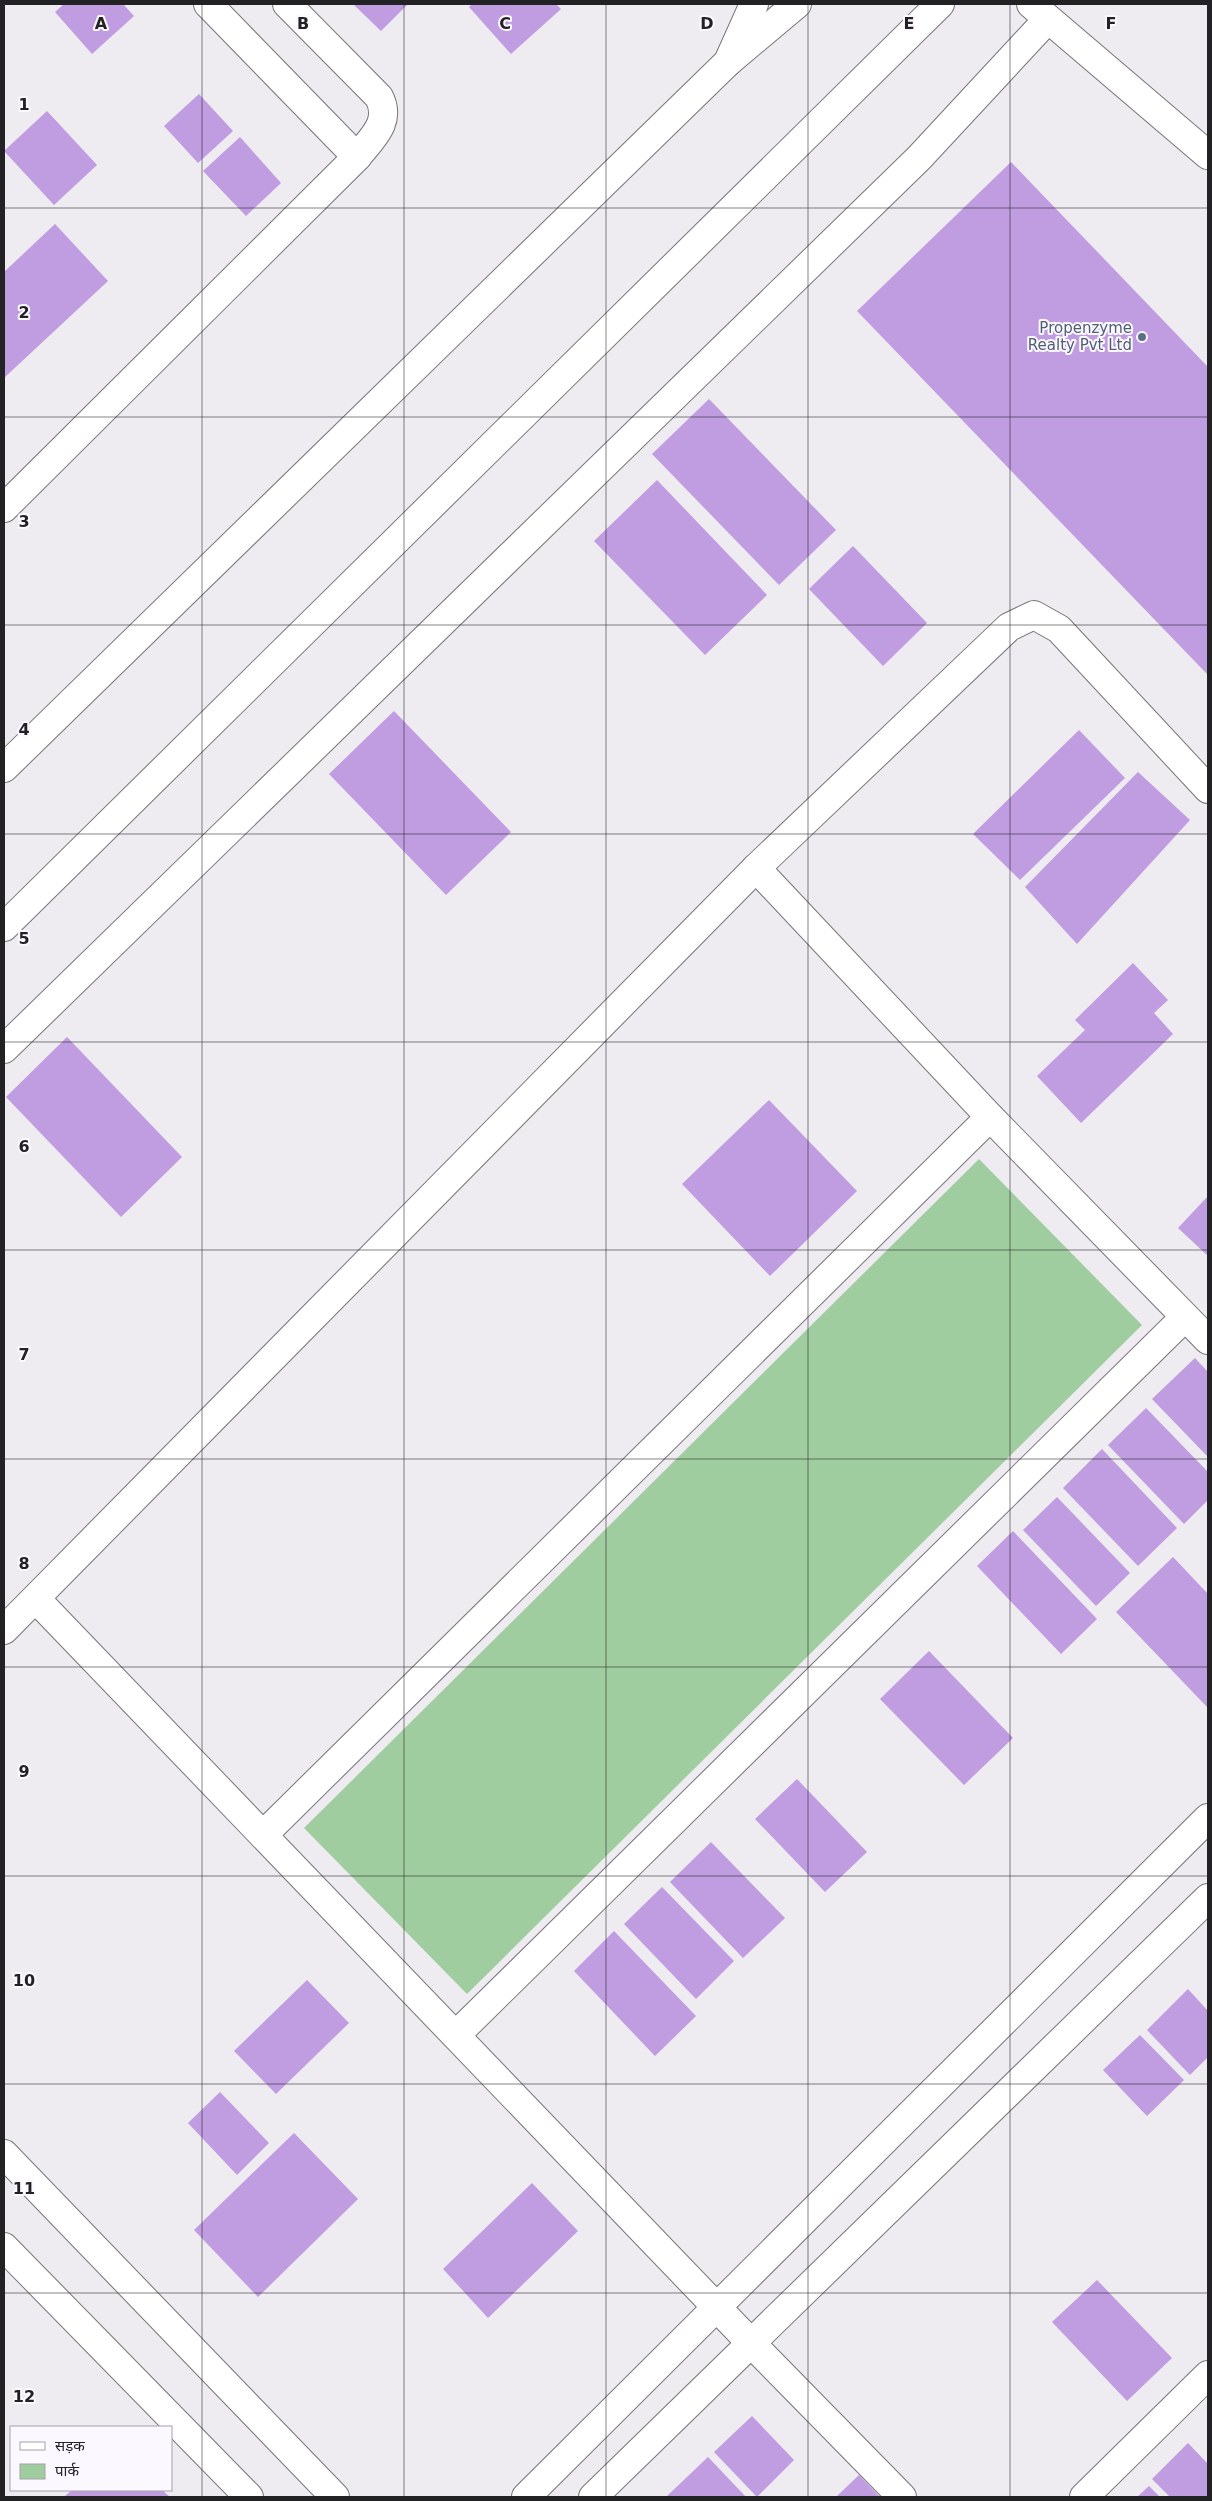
<svg xmlns="http://www.w3.org/2000/svg" width="1212" height="2501" font-family="'DejaVu Sans','Noto Sans Devanagari',sans-serif">
<rect width="100%" height="100%" fill="#eeebf1"/>
<polygon fill="#a0cd9f" points="979,1159 1142,1325 467,1994 304,1828"/>
<g fill="#c09ce1">
<polygon points="64,4 123,4 134,16 92,54 55,12"/>
<polygon points="353,4 408,4 381,31"/>
<polygon points="472,4 556,4 561,9 511,54 469,7"/>
<polygon points="199,94 233,131 198,163 164,126"/>
<polygon points="47,111 97,165 54,205 4,151"/>
<polygon points="240,137 281,183 246,216 203,171"/>
<polygon points="1011,162 1208,367 1208,675 857,311"/>
<polygon points="55,224 108,281 4,378 4,272"/>
<polygon points="709,399 836,530 779,585 652,454"/>
<polygon points="657,480 767,595 705,655 594,541"/>
<polygon points="853,546 927,623 883,666 809,589"/>
<polygon points="394,711 511,832 446,895 329,774"/>
<polygon points="1079,730 1125,778 1020,880 973,834"/>
<polygon points="1138,772 1190,820 1077,944 1025,887"/>
<polygon points="1133,963 1168,1000 1154,1013 1173,1034 1081,1123 1037,1076 1085,1030 1075,1020"/>
<polygon points="67,1037 182,1157 121,1217 6,1097"/>
<polygon points="769,1100 857,1191 770,1276 682,1184"/>
<polygon points="1208,1196 1208,1256 1178,1228"/>
<polygon points="1195,1358 1208,1372 1208,1457 1152,1399"/>
<polygon points="1146,1408 1208,1472 1208,1500 1184,1524 1108,1445"/>
<polygon points="1102,1449 1177,1528 1138,1566 1063,1488"/>
<polygon points="1057,1497 1130,1573 1096,1606 1023,1530"/>
<polygon points="1013,1531 1097,1619 1061,1654 977,1566"/>
<polygon points="1173,1557 1208,1594 1208,1708 1116,1612"/>
<polygon points="929,1651 1013,1738 964,1785 880,1699"/>
<polygon points="797,1779 867,1852 825,1892 755,1819"/>
<polygon points="711,1842 785,1918 743,1958 670,1882"/>
<polygon points="662,1887 734,1961 696,1999 624,1924"/>
<polygon points="614,1931 696,2016 655,2056 574,1971"/>
<polygon points="307,1980 349,2023 276,2094 234,2051"/>
<polygon points="1188,1989 1208,2011 1208,2057 1190,2075 1147,2030"/>
<polygon points="1140,2035 1184,2080 1147,2116 1103,2070"/>
<polygon points="220,2092 269,2143 237,2175 188,2123"/>
<polygon points="294,2133 358,2199 258,2297 194,2230"/>
<polygon points="532,2183 578,2231 488,2318 443,2269"/>
<polygon points="1097,2280 1172,2358 1127,2401 1052,2322"/>
<polygon points="752,2416 794,2460 757,2497 714,2452"/>
<polygon points="1188,2443 1208,2464 1208,2497 1170,2497 1152,2479"/>
<polygon points="708,2457 746,2497 666,2497"/>
<polygon points="859,2475 880,2497 836,2497"/>
<polygon points="1149,2486 1160,2497 1137,2497"/>
<polygon points="72,2490 162,2490 170,2497 64,2497"/>
</g>
<g fill="none" stroke-linecap="round" stroke-linejoin="round">
<g stroke="#77747a" stroke-width="30">
<g id="minor">
<polyline points="208,4 357,157"/>
<polyline points="1031,4 1208,155"/>
<path d="M4,508L357,157C372,138 392,122 379,97L287,4"/>
<polyline points="4,768 728,62 797,4"/>
<polyline points="756,868 990,1117 1208,1340"/>
<polyline points="4,927 940,4"/>
<polyline points="4,1049 919,158 1048,19"/>
<polyline points="36,1599 751,2343 902,2497"/>
<polyline points="4,1630 756,868 1009,627 1034,615 1059,629 1208,789"/>
<polyline points="263,1835 990,1117"/>
<polyline points="456,2035 1185,1317"/>
<polyline points="4,2154 335,2497"/>
<polyline points="4,2247 249,2497"/>
<polyline points="526,2497 1208,1818"/>
<polyline points="593,2497 1208,1898"/>
<polyline points="1084,2497 1208,2375"/>
</g>
</g>
<g stroke="#77747a" stroke-width="30">
<polyline id="highway" points="728,62 754,4"/>
</g>
<use href="#minor" stroke="#fff" stroke-width="28"/>
<use href="#highway" stroke="#fff" stroke-width="28"/>
</g>
<path fill="none" stroke="#222123" stroke-width="1" stroke-opacity="0.55" d="M202,4V2497M404,4V2497M606,4V2497M808,4V2497M1010,4V2497M4,208H1208M4,417H1208M4,625H1208M4,834H1208M4,1042H1208M4,1250H1208M4,1459H1208M4,1667H1208M4,1876H1208M4,2084H1208M4,2293H1208"/>
<circle fill="#5c6f8a" stroke="#fbf8ff" stroke-width="2" cx="1142" cy="337" r="5"/>
<g text-anchor="middle" dominant-baseline="central" stroke-width="4" stroke-linejoin="round" paint-order="stroke">
<g font-size="15" fill="#4e5e75" stroke="#fbf8ff" text-anchor="end">
<text x="1132" y="328">Propenzyme<tspan x="1132" dy="17">Realty Pvt Ltd</tspan></text>
</g>
</g>
<g font-size="16" text-anchor="middle" font-weight="bold" fill="#222123" stroke="#fbf8ff" stroke-width="4" stroke-linejoin="round" paint-order="stroke">
<text x="101" y="29">A</text>
<text x="303" y="29">B</text>
<text x="505" y="29">C</text>
<text x="707" y="29">D</text>
<text x="909" y="29">E</text>
<text x="1111" y="29">F</text>
<text x="24" y="110">1</text>
<text x="24" y="318">2</text>
<text x="24" y="527">3</text>
<text x="24" y="735">4</text>
<text x="24" y="944">5</text>
<text x="24" y="1152">6</text>
<text x="24" y="1360">7</text>
<text x="24" y="1569">8</text>
<text x="24" y="1777">9</text>
<text x="24" y="1986">10</text>
<text x="24" y="2194">11</text>
<text x="24" y="2402">12</text>
</g>
<rect width="1212" height="2501" fill="none" stroke="#222123" stroke-width="10"/>
<rect x="10" y="2426" width="162" height="65" fill="#fbf8ff" stroke="#a4a2a7"/>
<rect x="20" y="2442" width="25" height="8" fill="#ffffff" stroke="#a4a2a7"/>
<text x="55" y="2451" font-size="15" fill="#222123">सड़क</text>
<rect x="20" y="2464" width="25" height="15" fill="#a0cd9f" stroke="#a4a2a7"/>
<text x="55" y="2476" font-size="15" fill="#222123">पार्क</text>
</svg>
